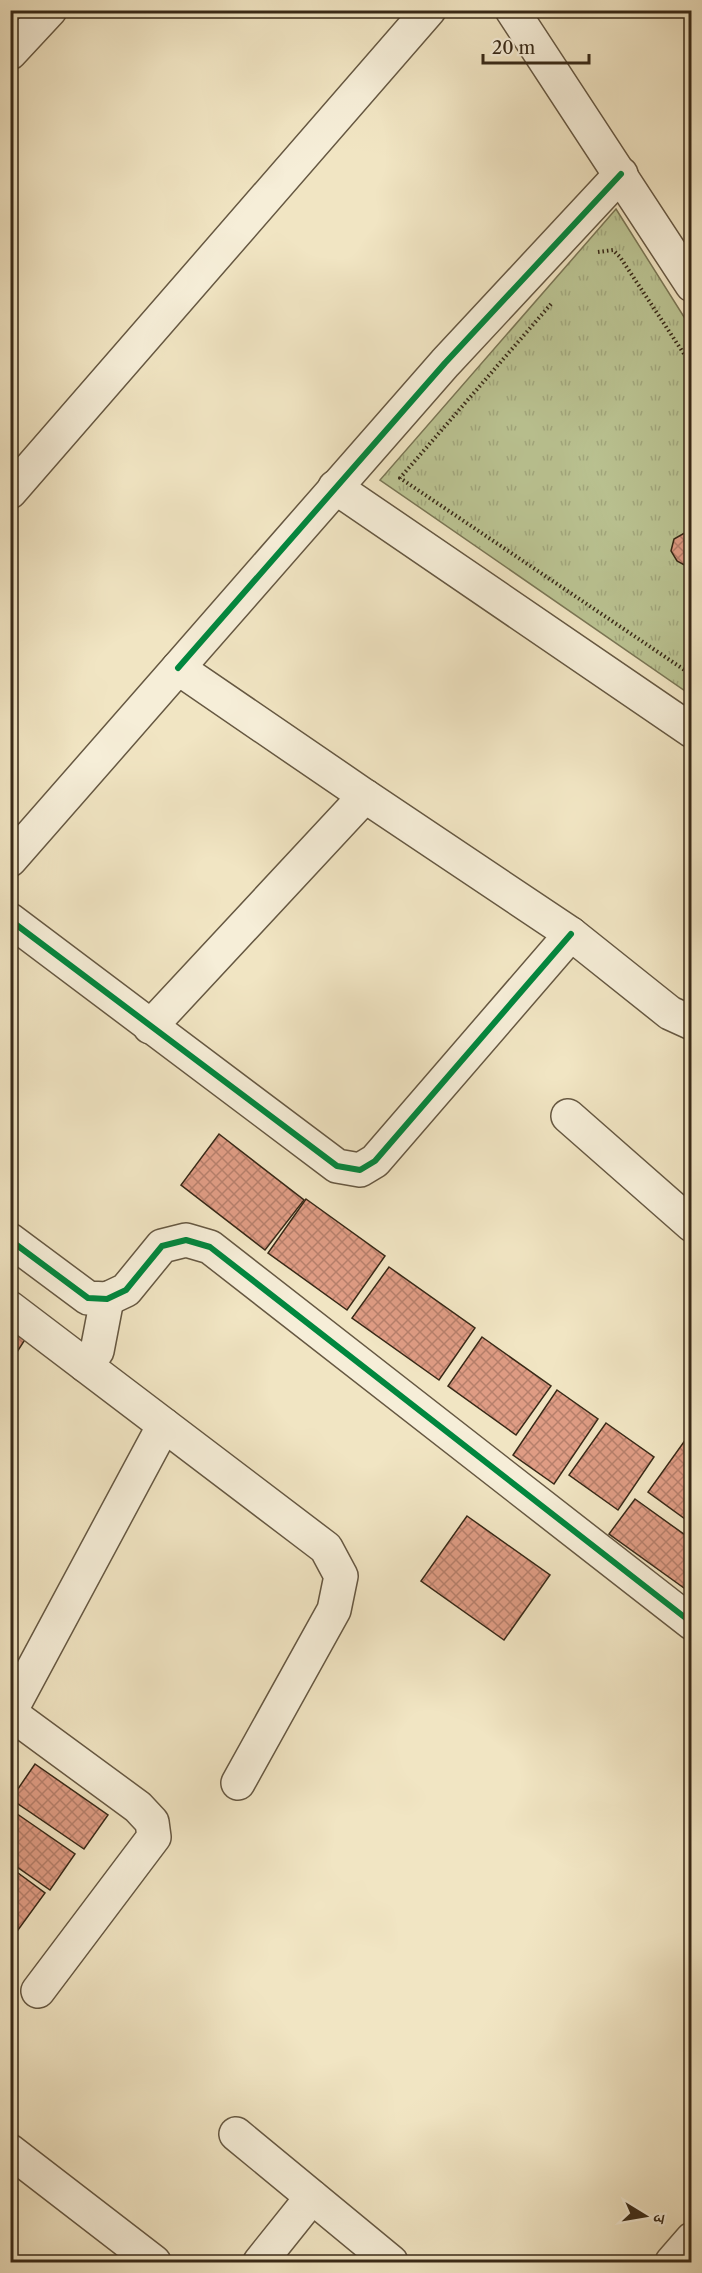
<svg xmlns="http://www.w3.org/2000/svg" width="702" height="2273" font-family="'Libre Caslon Text','Noto Serif Devanagari',serif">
<defs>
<pattern id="park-tufts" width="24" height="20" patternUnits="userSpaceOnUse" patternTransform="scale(1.5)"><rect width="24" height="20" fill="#bbc493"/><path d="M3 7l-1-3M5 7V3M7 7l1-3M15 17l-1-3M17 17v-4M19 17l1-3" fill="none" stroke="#a2a87e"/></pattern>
<pattern id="building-cross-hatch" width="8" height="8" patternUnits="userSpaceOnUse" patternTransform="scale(1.5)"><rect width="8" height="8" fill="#df9c84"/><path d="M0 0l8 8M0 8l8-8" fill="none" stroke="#b67f6b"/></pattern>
</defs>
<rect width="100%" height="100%" fill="#f1e5c3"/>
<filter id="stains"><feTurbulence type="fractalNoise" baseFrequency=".00333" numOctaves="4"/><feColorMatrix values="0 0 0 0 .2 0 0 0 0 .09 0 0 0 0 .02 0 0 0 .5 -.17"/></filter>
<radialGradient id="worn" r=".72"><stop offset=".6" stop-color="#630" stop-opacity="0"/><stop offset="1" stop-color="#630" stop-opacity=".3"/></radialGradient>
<polygon fill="url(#park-tufts)" stroke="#7a7655" stroke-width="1.5" points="616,209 691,328 691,695 380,480"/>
<g fill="url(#building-cross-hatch)" stroke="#382917" stroke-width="1.5">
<polygon points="688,531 692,531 692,566 688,567 677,561 671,551 674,539"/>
<polygon points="219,1134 304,1200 265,1250 181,1185"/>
<polygon points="306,1199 385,1256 347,1310 268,1253"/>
<polygon points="389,1267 475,1328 439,1380 352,1318"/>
<polygon points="10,1328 26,1338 10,1363"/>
<polygon points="482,1337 551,1386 516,1435 448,1386"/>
<polygon points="557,1390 598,1419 554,1484 513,1455"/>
<polygon points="606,1423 654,1457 618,1510 569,1475"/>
<polygon points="686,1439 692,1443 692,1524 648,1492"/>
<polygon points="635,1499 692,1540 692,1577 684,1588 609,1534"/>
<polygon points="467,1516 550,1575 504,1640 421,1581"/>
<polygon points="35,1764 108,1815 84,1849 11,1799"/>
<polygon points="10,1809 75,1854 50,1890 10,1862"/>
<polygon points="10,1867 45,1893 18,1930 10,1924"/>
</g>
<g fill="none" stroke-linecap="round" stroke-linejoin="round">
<g stroke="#665842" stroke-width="36">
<g id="minor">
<polyline points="512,10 692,285"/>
<polyline points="10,53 50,10"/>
<polyline points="335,487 692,731"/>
<polyline points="10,492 429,10"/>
<polyline points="178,668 445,363 621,174"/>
<polyline points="10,860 178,668 365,796"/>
<polyline points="10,920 337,1166 360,1170 375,1161 571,934"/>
<polyline points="150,1027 365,796 571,934 670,1013 692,1023"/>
<polyline points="568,1116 692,1225"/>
<polyline points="10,1240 88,1298 107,1299 126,1290 162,1246 186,1240 210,1247 692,1623"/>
<polyline points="10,1308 326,1548 341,1576 334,1610 238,1783"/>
<polyline points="85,1365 97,1351 107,1299"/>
<polyline points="10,1712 164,1425"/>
<polyline points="10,1713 138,1807 152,1822 154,1837 38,1991"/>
<polyline points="236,2134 391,2262"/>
<polyline points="10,2151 154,2262"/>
<polyline points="260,2262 312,2197"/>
<polyline points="672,2262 692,2239"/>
</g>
</g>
<g stroke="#382917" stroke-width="4" stroke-dasharray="1.5 3" stroke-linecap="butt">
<polyline points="598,252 613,250 620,257 692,366"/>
<polyline points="551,304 400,478 692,675"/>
</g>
<use href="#minor" stroke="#f6eed8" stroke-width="33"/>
<g stroke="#f6eed8" stroke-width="10">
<g id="cycleway">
<polyline points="178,668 445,363 621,174"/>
<polyline points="10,920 337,1166 360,1170 375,1161 571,934"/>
<polyline points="10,1240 88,1298 107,1299 126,1290 162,1246 186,1240 210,1247 692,1623"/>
</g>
</g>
<use href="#cycleway" stroke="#00873e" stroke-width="6"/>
</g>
<rect width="702" height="2273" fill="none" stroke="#f1e5c3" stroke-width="36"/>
<rect x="12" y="12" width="678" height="2249" fill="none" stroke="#382917" stroke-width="3"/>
<rect x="18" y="18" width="666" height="2237" fill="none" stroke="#382917" stroke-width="1.5"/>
<g transform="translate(645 2216) rotate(101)" stroke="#f6eed8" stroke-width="4.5" paint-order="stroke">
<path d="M0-4.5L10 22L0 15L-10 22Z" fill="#382917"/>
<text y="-9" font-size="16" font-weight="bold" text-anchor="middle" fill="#382917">उ</text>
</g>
<path d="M483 54v9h106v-9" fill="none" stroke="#382917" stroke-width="3"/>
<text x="492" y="54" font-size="18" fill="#382917" stroke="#f6eed8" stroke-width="4.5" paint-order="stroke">20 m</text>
<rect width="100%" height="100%" filter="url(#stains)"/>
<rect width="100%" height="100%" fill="url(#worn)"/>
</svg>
